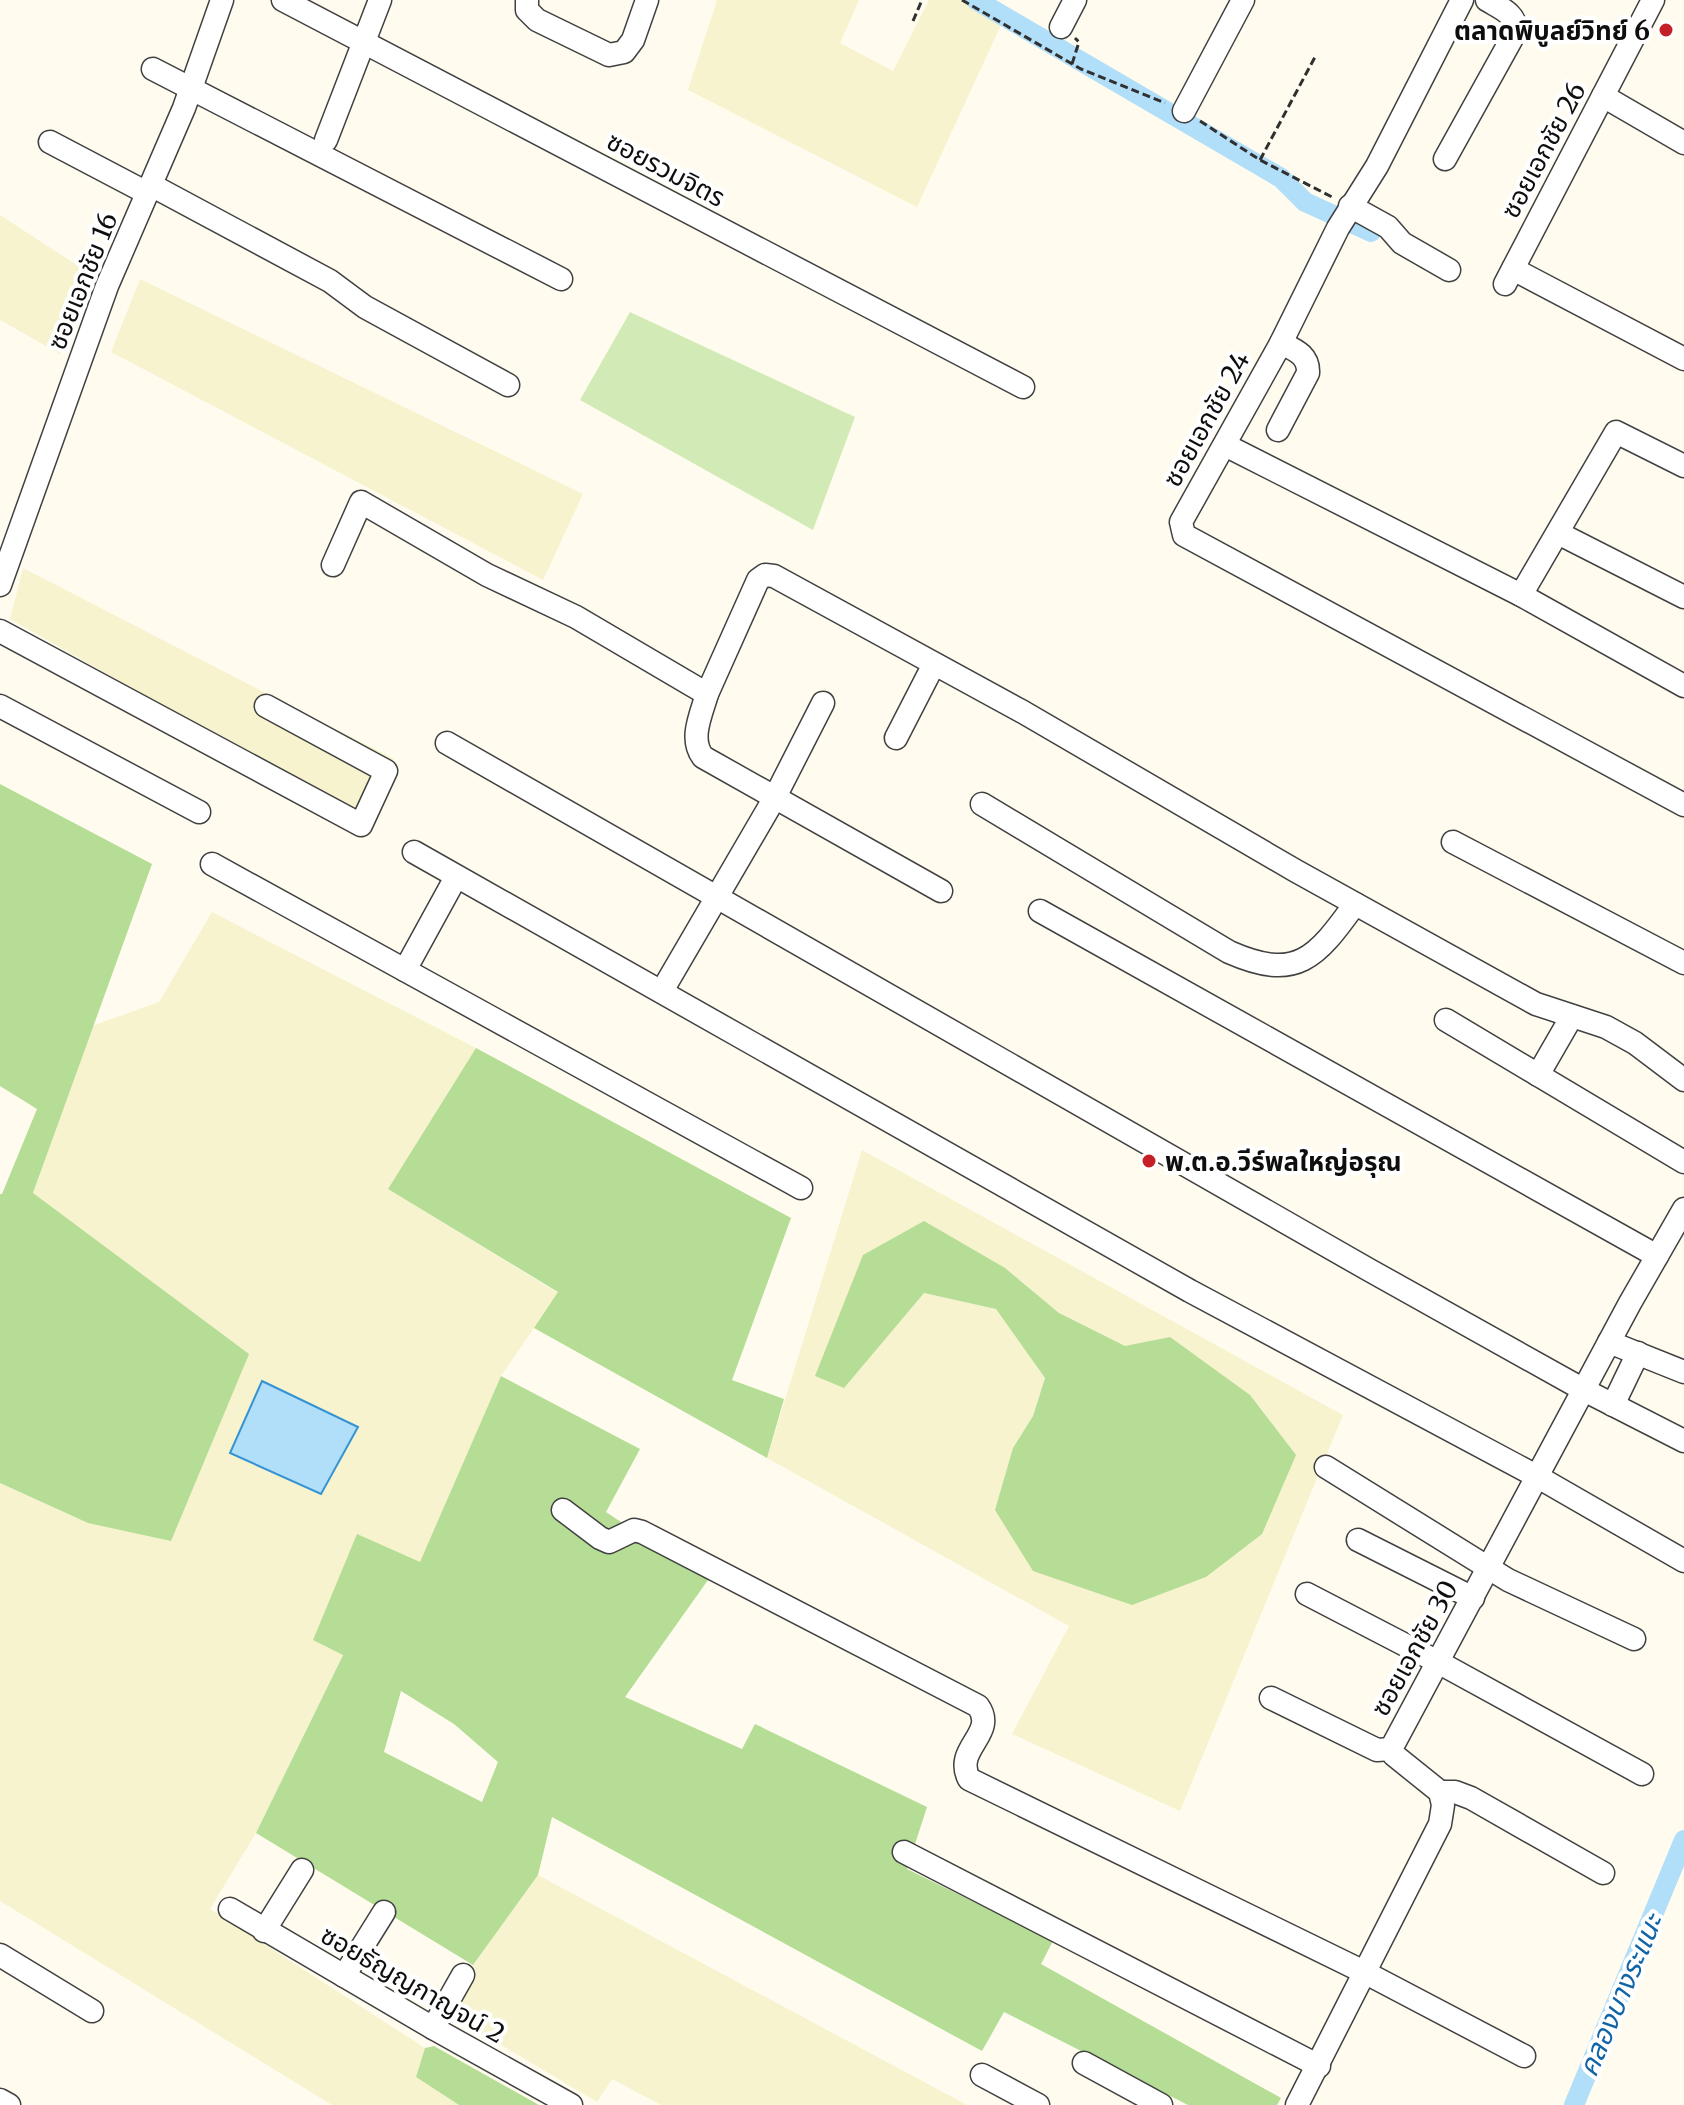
<svg xmlns="http://www.w3.org/2000/svg" width="1684" height="2105" font-family="Merriweather,'Noto Sans Thai',serif">
<rect width="100%" height="100%" fill="#fffcef"/>
<g fill="#f6f3ce" fill-rule="evenodd">
<polygon points="717,0 859,0 840,43 893,71 929,0 988,0 1007,12 917,207 688,90"/>
<polygon points="0,215 95,277 60,354 0,320"/>
<polygon points="140,279 583,494 543,580 111,352"/>
<polygon points="23,568 394,759 372,824 10,619"/>
<polygon points="212,912 476,1048 388,1189 558,1293 501,1376 420,1563 358,1535 343,1654 256,1833 210,1909 425,2048 416,2077 459,2105 332,2105 0,1901 0,1483 88,1523 249,1354 33,1194 92,1026 159,1002"/>
<path d="M862,1150L1343,1415L1180,1811L1012,1734L1069,1626L767,1458ZM1005,1268L1059,1313L1125,1347L1170,1337L1013,1448L1033,1416L1045,1378L996,1309L924,1293Z"/>
<polygon points="538,1875 967,2105 661,2105 612,2079 597,2102 451,2015 473,1965"/>
</g>
<polygon fill="#d2ebb6" points="630,312 855,417 813,530 580,400"/>
<g fill="#b5dd95" fill-rule="evenodd">
<polygon points="0,784 152,864 33,1193 249,1354 171,1541 88,1523 0,1483 0,1194 2,1194 37,1109 0,1086"/>
<polygon points="476,1048 791,1218 732,1380 784,1399 767,1458 534,1328 558,1292 388,1189"/>
<polygon points="924,1221 1005,1268 1059,1313 1125,1346 1170,1337 1250,1395 1296,1455 1262,1534 1206,1577 1132,1605 1033,1571 995,1510 1013,1448 1033,1416 1045,1378 996,1309 924,1293 844,1388 815,1376 863,1255"/>
<path d="M501,1376L640,1449L606,1512L708,1580L625,1697L742,1749L755,1724L927,1807L907,1869L1053,1941L1041,1964L1281,2098L1277,2105H1188L1004,2012L982,2051L552,1817L538,1875L473,1965L256,1833L343,1655L313,1640L357,1534L420,1562ZM401,1691L454,1724L498,1762L482,1802L384,1752Z"/>
<polygon points="434,2046 539,2105 459,2105 416,2077 425,2048"/>
</g>
<polygon fill="#b1def9" stroke="#3593d3" stroke-width="2" points="262,1381 358,1427 321,1494 230,1453"/>
<g fill="none" stroke-linecap="round" stroke-linejoin="round">
<g stroke="#b1def9" stroke-width="20">
<polyline points="976,0 1281,178 1305,202 1371,232"/>
<polyline points="1574,2105 1684,1840"/>
</g>
<g stroke="#414141" stroke-width="25">
<g id="minor">
<polyline points="283,0 1023,387"/>
<polyline points="527,0 527,10 537,20 609,55 624,52 633,40 647,0"/>
<polyline points="1462,0 1377,166 1338,228 1281,343 1181,522 1184,535 1684,805"/>
<polyline points="1061,27 1075,0"/>
<polyline points="153,69 561,279"/>
<polyline points="1603,96 1684,143"/>
<polyline points="1184,111 1243,0"/>
<polyline points="326,140 380,0"/>
<polyline points="50,142 147,193"/>
<path d="M1445,159L1516,31C1516,13 1500,8 1487,0"/>
<polyline points="151,185 330,281 365,307 508,385"/>
<polyline points="1350,206 1388,227 1402,243 1449,270"/>
<polyline points="1513,269 1684,359"/>
<polyline points="1505,284 1653,0"/>
<path d="M1278,430L1308,373C1309,355 1295,350 1281,343"/>
<polyline points="1225,445 1521,595 1684,686"/>
<polyline points="1558,533 1684,597"/>
<path d="M333,565L361,502L487,575L576,617L707,694C701,715 689,739 703,757L941,891"/>
<polyline points="0,585 107,286 184,108 222,0"/>
<polyline points="1521,595 1616,432 1684,466"/>
<polyline points="0,631 361,825 386,771 266,706"/>
<polyline points="707,694 758,580 765,575 774,576 1023,712 1296,871 1536,1004 1606,1027 1635,1043 1684,1080"/>
<polyline points="0,706 199,812"/>
<polyline points="896,738 934,664"/>
<polyline points="447,743 1371,1271 1584,1390 1684,1441"/>
<path d="M982,804L1229,952C1297,982 1316,958 1355,904"/>
<polyline points="1453,842 1684,963"/>
<polyline points="414,852 1190,1291 1538,1477 1684,1561"/>
<polyline points="212,864 801,1188"/>
<polyline points="1040,911 1657,1256"/>
<polyline points="405,970 456,877"/>
<polyline points="662,991 774,799 823,703"/>
<polyline points="1446,1020 1684,1162"/>
<polyline points="1538,1075 1572,1016"/>
<polyline points="1609,1342 1684,1372"/>
<polyline points="1613,1405 1638,1353"/>
<polyline points="1326,1467 1508,1580 1634,1639"/>
<path d="M563,1510L600,1538L609,1542L634,1530L642,1532L978,1706C998,1734 953,1748 969,1779L1366,1973L1524,2056"/>
<polyline points="1358,1540 1473,1598"/>
<polyline points="1307,1594 1438,1662 1642,1774"/>
<polyline points="1271,1698 1377,1750 1391,1749"/>
<polyline points="1440,1792 1455,1792 1471,1798 1603,1873"/>
<polyline points="904,1852 1319,2066"/>
<polyline points="230,1909 433,2028 571,2105"/>
<polyline points="264,1931 302,1870"/>
<polyline points="0,1955 92,2011"/>
<polyline points="344,1976 384,1912"/>
<polyline points="433,2028 463,1975"/>
<polyline points="1084,2063 1161,2105"/>
<polyline points="982,2075 1038,2105"/>
<polyline points="0,2100 9,2105"/>
<polyline points="1297,2105 1440,1824 1443,1805 1440,1792 1394,1755 1391,1749 1630,1303 1684,1209"/>
</g>
</g>
<g stroke="#303030" stroke-width="3" stroke-dasharray="8 4" stroke-linecap="butt">
<polyline points="962,0 1081,69 1165,103"/>
<polyline points="913,21 922,0"/>
<polyline points="1072,64 1079,42 1075,38"/>
<polyline points="1200,121 1260,160 1332,197"/>
<polyline points="1260,160 1315,57"/>
</g>
<use href="#minor" stroke="#fff" stroke-width="22"/>
</g>
<g fill="#c51f27" stroke="#fff" stroke-width="3">
<circle cx="1666" cy="30" r="8"/>
<circle cx="1149" cy="1161" r="8"/>
</g>
<g text-anchor="middle" dominant-baseline="central" stroke-width="8" stroke-linejoin="round" paint-order="stroke">
<g font-size="26" font-weight="bold" fill="#0e0e0e" stroke="#fff" text-anchor="end">
<text x="1650" y="30">ตลาดพิบูลย์วิทย์ 6</text>
<text x="1165" y="1161" text-anchor="start">พ.ต.อ.วีร์พลใหญ่อรุณ</text>
</g>
<g font-size="26" fill="#0e0e0e" stroke="#fff">
<text transform="translate(1543 150) rotate(-62)">ซอยเอกชัย 26</text>
<text transform="translate(666 169) rotate(28)">ซอยรวมจิตร</text>
<text transform="translate(82 281) rotate(-68)">ซอยเอกชัย 16</text>
<text transform="translate(1206 419) rotate(-61)">ซอยเอกชัย 24</text>
<text transform="translate(1414 1648) rotate(-61)">ซอยเอกชัย 30</text>
<text transform="translate(413 1984) rotate(30)">ซอยธัญญกาญจน์ 2</text>
</g>
<g font-size="28" font-style="italic" fill="#1164a6" stroke="#fff">
<text transform="translate(1620 1995) rotate(-67)">คลองบางระแนะ</text>
</g>
</g>
</svg>
